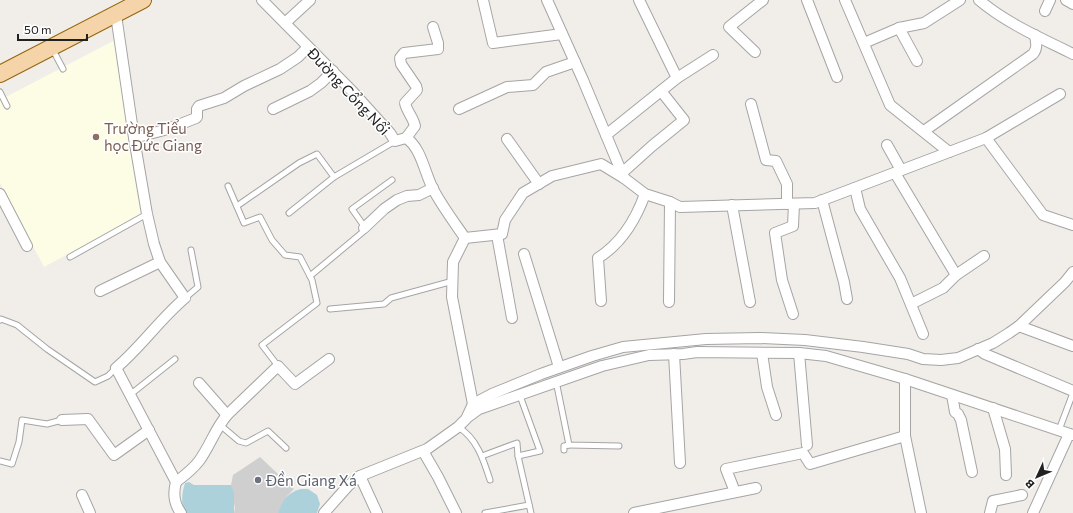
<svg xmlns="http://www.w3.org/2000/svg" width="1073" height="513" font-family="Commissioner,sans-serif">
<rect width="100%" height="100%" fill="#f1eee9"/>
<polygon fill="#fdfde5" points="117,39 144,213 44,267 0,183 0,100"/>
<polygon fill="#cfcfcf" points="260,457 294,489 287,496 278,513 234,513 235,508 231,485 233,475"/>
<g fill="#add1db">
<path d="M189,482L194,485H231L234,493V513H186C180,504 182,493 185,483Z"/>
<path d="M301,489H308L317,495L320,504L317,513H278C282,501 288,492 301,489Z"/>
</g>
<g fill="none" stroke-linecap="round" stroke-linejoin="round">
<g stroke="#a5a5a5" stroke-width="7">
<g id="lane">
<polyline points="53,50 63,69"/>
<polyline points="0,92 7,106"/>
<polyline points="228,186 244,223 260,217 272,240 285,255 300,257 312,280 317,303 262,345 278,366"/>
<polyline points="237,206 299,163 317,154 334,177"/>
<polyline points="289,213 334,177 395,141"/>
<polyline points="70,257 147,214"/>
<polyline points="310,276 364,231 364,226 352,209 392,180"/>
<polyline points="185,298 198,287 191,250"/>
<polyline points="330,309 384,304 391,298 453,281"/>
<polyline points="0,320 1,319 17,325 47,349 95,382 108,376 116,368"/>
<polyline points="556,381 569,445 619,446"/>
<polyline points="131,394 175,359"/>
<polyline points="220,425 239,441 246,443 268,431 286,448"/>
<path d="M458,427C477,438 484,461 490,480"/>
<polyline points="1059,430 1073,393"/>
<polyline points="564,450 564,446 569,445"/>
<polyline points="482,456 517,443 518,456 540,451 519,393"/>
<polyline points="518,456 531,513"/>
<polyline points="0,461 12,464 19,442 22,420 47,424 62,420"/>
<polyline points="485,513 529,505"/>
</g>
</g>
<g stroke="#a5a5a5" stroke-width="12">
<g id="street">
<path d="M262,0L353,92L390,133L395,141L406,138C421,147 425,174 433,189C442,206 454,222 465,238L453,262L452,297L473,404"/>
<polyline points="483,0 493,43 562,34"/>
<polyline points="547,0 583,80 624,178"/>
<polyline points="807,0 837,77"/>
<polyline points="845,0 890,105 949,152"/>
<path d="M979,0C1006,23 1041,38 1073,54"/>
<polyline points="1066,0 1073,4"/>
<polyline points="1045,11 1050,0"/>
<path d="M116,15L134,138L147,214L154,244L160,262L185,298C160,319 141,347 116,368L176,482C173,493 174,504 181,513"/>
<polyline points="285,23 310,0"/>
<polyline points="899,28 924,23 960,0"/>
<polyline points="864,43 899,28 917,61"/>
<polyline points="755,52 729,27 763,0"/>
<polyline points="677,78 713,55"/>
<polyline points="751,104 766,160 776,161 787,184 787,204"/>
<polyline points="273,109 310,91 321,83 333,71"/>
<polyline points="459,109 507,87 533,85 546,72 575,62"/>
<path d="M924,131L1033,54C1038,48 1036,42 1035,35"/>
<polyline points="606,135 677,78 639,0"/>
<polyline points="134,138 168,129 196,118 197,117 197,109 199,106 224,98 244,86 280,69 298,57 308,47"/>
<path d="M406,138L415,126C413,117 407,112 405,103L417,90L416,86L401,64L400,58L404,53L438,49V43L433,27"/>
<polyline points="986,138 1043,215 1073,225"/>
<polyline points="507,139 539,184"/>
<polyline points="887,145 901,170"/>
<polyline points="622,173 652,146 684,120 661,91"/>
<polyline points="895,173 956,275 943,288 911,304"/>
<polyline points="855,188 860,209 900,278 923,334"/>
<polyline points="0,194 27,246"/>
<polyline points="822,200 844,282 847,299"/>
<polyline points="732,205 750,302"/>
<polyline points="364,228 384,209 397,200 407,196 419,195 433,188"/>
<polyline points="497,235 512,318"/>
<polyline points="465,238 502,234 505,220 523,193 552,176 601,164 624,178 645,194 670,202 680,207 815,203 986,138 1060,94"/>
<polyline points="524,254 559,367"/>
<polyline points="956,275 984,256"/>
<polyline points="100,291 160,262"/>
<path d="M601,301L598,258C622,243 636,219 645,194"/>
<polyline points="669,302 670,202"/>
<polyline points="793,314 782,280 775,233 793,226 794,204"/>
<polyline points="1019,326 1073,346"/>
<polyline points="978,349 985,354 1073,391"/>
<polyline points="762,353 767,387 776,415"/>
<polyline points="799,353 807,445"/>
<polyline points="674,354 680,463"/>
<polyline points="905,379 905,436 921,513"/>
<polyline points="199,383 227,415"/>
<polyline points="952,395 955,412 958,414 961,420 972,472"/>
<polyline points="993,408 1005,449 1006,475"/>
<polyline points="468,417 479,409 602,366 649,355 683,354 697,352 799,353 826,356 905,379 1073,435"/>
<polyline points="62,420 88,419 114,455 149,430"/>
<polyline points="423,451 438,477 456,513"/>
<polyline points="360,476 377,513"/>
<path d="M176,482C184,476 193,469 199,461C210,446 215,429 227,415L278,366L295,384L329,359"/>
<polyline points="735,492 726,469 803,453 810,464 905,436"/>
<polyline points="82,495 90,513"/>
<polyline points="324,513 348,486 360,476 427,449 458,427 466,419 473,404 492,394 541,374 592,356 623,347 706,339 760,338 805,340 863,347 908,354 923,359 941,360 958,358 993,343 1009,333 1019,326 1065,282 1073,272"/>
<polyline points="634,513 756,488"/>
<polyline points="990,513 993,501 1022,495"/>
<polyline points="1033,513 1069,434"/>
</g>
</g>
<g stroke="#93650b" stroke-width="18">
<polyline id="primary" points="0,74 143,0"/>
</g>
<use href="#lane" stroke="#fff" stroke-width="5"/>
<use href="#street" stroke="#fff" stroke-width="10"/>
<use href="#primary" stroke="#f6d4a9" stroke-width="16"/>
</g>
<circle fill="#8d6e63" stroke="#fff" stroke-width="1.5" cx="96" cy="137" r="4"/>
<circle fill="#6b7280" stroke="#fff" stroke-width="1.5" cx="258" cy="480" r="4"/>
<g text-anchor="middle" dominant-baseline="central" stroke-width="3" stroke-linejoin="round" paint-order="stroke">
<g font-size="15" fill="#212121" stroke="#fff">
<text transform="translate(349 91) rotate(47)">Đường Cổng Nổi</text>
</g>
<g font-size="15" fill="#785e54" stroke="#fff" text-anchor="start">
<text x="104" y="128">Trường Tiểu<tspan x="104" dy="17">học Đức Giang</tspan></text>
</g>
<g font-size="15" fill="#5b616d" stroke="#fff" text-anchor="start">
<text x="266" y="480">Đền Giang Xá</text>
</g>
</g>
<g transform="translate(1037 477) rotate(226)" stroke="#ffffff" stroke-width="3" paint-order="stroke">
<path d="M0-3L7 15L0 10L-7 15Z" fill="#212121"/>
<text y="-6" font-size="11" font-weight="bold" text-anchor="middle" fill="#212121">B</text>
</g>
<path d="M18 34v6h69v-6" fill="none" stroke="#212121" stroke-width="2"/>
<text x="24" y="34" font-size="12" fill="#212121" stroke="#ffffff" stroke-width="3" paint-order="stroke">50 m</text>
</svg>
